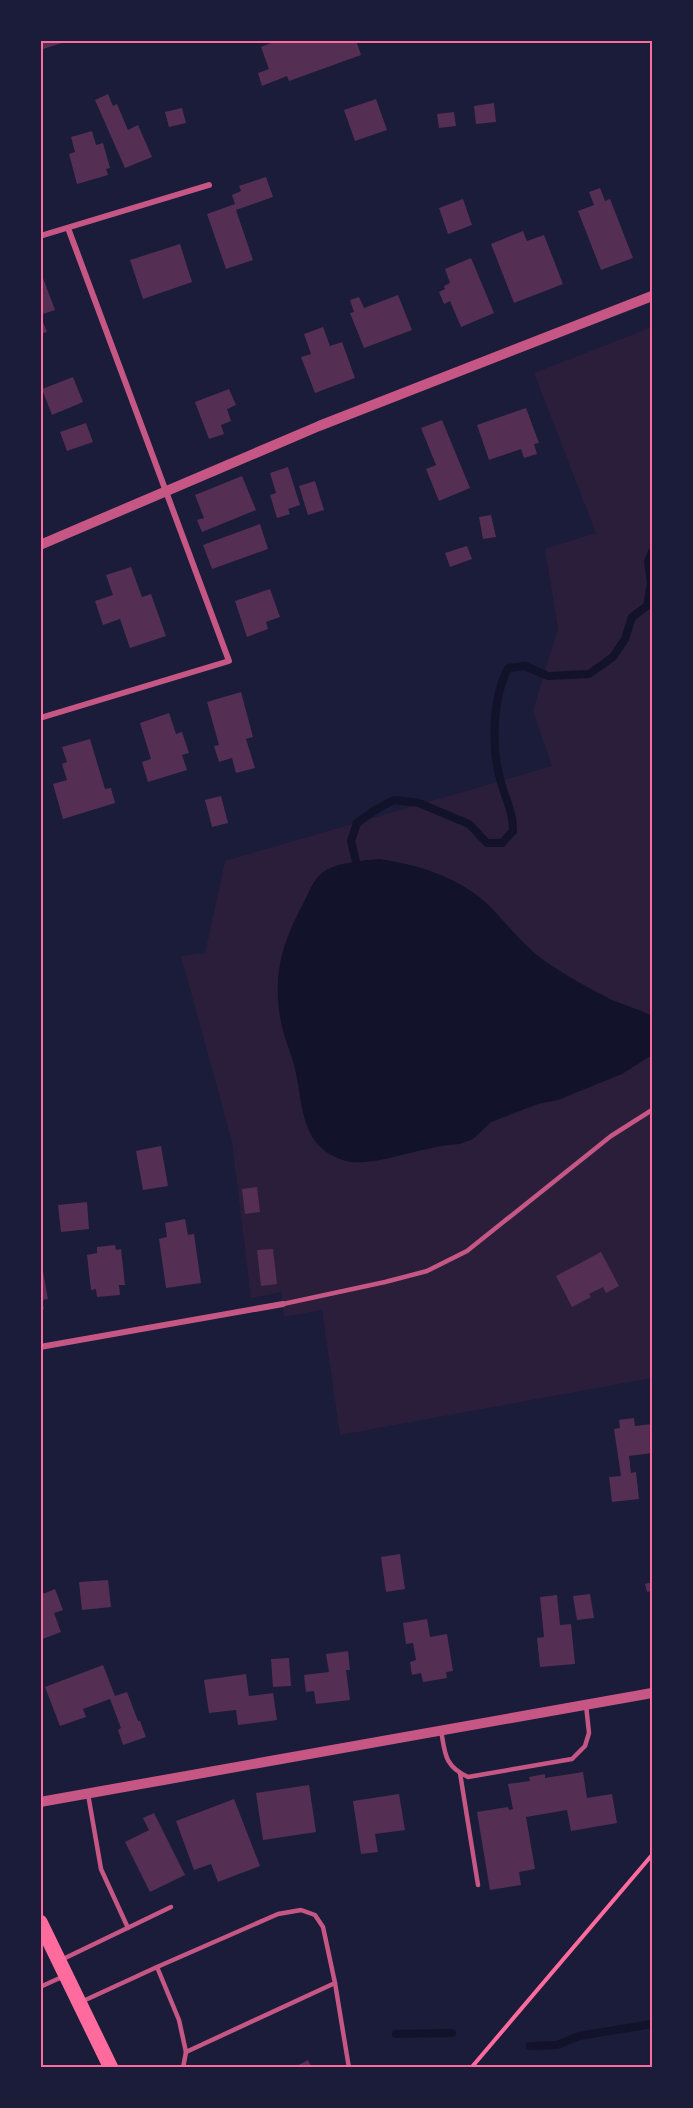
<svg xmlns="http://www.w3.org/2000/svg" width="693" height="2108" font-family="'DM Sans',sans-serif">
<rect width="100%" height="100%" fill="#1b1b3a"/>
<polygon fill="#2a1e3b" points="652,327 652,1378 340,1435 322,1310 284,1317 281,1292 251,1298 232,1142 181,956 205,953 225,861 552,766 533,711 558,628 545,549 596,533 534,373"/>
<path fill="#12122b" d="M379,859C422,865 468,880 497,914C513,932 527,948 546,962C567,976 588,988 610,999C624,1005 639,1009 652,1016V1055L622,1074L602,1082L558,1100L538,1104L491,1122L473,1139L459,1144C449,1145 438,1146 428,1149C404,1153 366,1168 343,1160C298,1145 304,1102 294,1065C291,1053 286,1042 283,1031C271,982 280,946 303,904C309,893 312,881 322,873C337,862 360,861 379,859Z"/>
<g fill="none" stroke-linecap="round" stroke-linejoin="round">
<g stroke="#12122b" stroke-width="8">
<path d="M356,862L351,841L357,823L375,810L394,800L419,803L469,824L487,843H502L513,831C513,811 506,801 501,782C491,749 492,699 508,668L525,666L548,676L589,674L613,657L625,639L632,617L647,606L651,583L648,562L652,552"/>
<polyline points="396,2034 452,2033"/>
<polyline points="530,2046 557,2045 579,2036 652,2024"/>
</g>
</g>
<g fill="#542f53">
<polygon points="40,40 68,40 68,41 40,50"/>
<polygon points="278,40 356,40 361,55 289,81 287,76 262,86 258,73 269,69 261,47"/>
<polygon points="108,94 113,106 117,104 128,130 138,125 152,157 125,168 95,100"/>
<polygon points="376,99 387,130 355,141 344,110"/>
<polygon points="494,103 496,122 476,124 474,106"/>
<polygon points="182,108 186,123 169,127 165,112"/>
<polygon points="454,112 456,126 439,128 437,114"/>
<polygon points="92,131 96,145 103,143 110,168 106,169 108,175 77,184 69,154 75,152 71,137"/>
<polygon points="266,177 273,197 236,210 253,260 226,269 207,214 235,204 232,195 241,191 239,186"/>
<polygon points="600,188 605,201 610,199 633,258 601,270 578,211 594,205 589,192"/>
<polygon points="463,199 472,225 448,234 439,208"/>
<polygon points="523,231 527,241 544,235 563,284 514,303 491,244"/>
<polygon points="180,244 192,282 143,299 130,260"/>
<polygon points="471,258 494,313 461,327 450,301 444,304 439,292 445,289 444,286 450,283 445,269"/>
<polygon points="40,270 55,310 40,315"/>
<polygon points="398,295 412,330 364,348 350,313 354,312 350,300 359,297 364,308"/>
<polygon points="40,315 47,332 40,334"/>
<polygon points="323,327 330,346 342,342 355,378 315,393 301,357 311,354 304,334"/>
<polygon points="73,377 83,402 52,415 42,389"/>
<polygon points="229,389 236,405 227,409 231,421 221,425 224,434 209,439 195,402"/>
<polygon points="526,408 539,443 534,444 537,454 524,458 521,449 489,460 477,425"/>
<polygon points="442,420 470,488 439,501 426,469 436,465 421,428"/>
<polygon points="86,423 93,442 67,451 60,432"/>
<polygon points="288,467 300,505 288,509 290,514 277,518 270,495 276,493 270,473"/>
<polygon points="242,476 256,510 202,532 197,520 204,518 195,495"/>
<polygon points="315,481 324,510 308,515 299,486"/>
<polygon points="491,515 496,537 483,539 479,517"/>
<polygon points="260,524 268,549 212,569 203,545"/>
<polygon points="467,546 472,559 450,567 445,553"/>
<polygon points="131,567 142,597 151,594 166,636 130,648 120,619 103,625 95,601 113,595 106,575"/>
<polygon points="270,589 280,617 266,622 268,629 247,637 235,601"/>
<polygon points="241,692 253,737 246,739 255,768 236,773 232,758 219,762 214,746 219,745 207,702"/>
<polygon points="169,713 176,734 182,732 189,753 182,755 187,770 148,782 142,762 151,759 140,723"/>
<polygon points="90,739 105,789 111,788 115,803 63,819 53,784 67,780 62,764 67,762 62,747"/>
<polygon points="221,796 228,823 212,827 205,800"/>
<polygon points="161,1146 168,1186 143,1190 136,1151"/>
<polygon points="257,1187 260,1212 245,1214 242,1189"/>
<polygon points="87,1202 89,1229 61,1232 58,1205"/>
<polygon points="185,1219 188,1235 194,1234 201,1283 166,1288 159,1239 167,1237 165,1223"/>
<polygon points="115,1245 116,1250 121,1249 125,1285 119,1285 120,1295 97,1297 96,1289 91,1290 87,1255 97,1253 97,1247"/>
<polygon points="273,1249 277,1284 261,1286 257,1250"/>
<polygon points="601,1252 619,1286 606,1293 603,1287 589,1294 591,1297 572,1307 556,1276"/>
<polygon points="40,1266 42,1266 48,1299 42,1300 44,1309 40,1309"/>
<polygon points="634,1418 635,1426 652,1424 652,1453 629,1456 631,1473 636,1472 639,1499 612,1502 609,1477 621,1476 614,1429 620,1428 619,1420"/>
<polygon points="400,1554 405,1589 386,1592 381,1557"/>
<polygon points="108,1580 111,1607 82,1610 79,1582"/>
<polygon points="652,1582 652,1591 647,1592 645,1584"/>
<polygon points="55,1589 63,1610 54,1613 61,1632 40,1640 40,1595"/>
<polygon points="590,1594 594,1618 577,1620 573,1596"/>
<polygon points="557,1595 560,1625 571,1624 575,1664 540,1667 537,1638 544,1637 540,1597"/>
<polygon points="427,1619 430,1637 447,1634 453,1671 446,1672 447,1678 423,1682 421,1673 412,1675 410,1662 416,1660 413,1643 406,1644 403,1623"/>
<polygon points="348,1651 350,1670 346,1670 350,1700 316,1704 314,1691 306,1692 304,1675 329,1672 326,1654"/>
<polygon points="289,1658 291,1686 273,1687 271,1659"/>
<polygon points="103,1665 115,1696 127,1692 138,1721 140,1721 146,1737 123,1745 118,1730 121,1728 110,1699 83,1709 86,1717 60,1726 45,1687"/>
<polygon points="246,1674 249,1696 273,1693 277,1720 238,1725 236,1710 209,1713 204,1680"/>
<polygon points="583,1772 587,1798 612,1794 617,1823 571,1831 567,1810 526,1817 535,1869 519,1872 521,1885 490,1890 477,1812 508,1807 509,1810 513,1809 508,1784 530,1781 529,1777 545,1774 545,1778"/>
<polygon points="309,1785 316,1832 263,1840 256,1793"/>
<polygon points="399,1794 405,1830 375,1834 378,1852 361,1854 353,1801"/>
<polygon points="234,1799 260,1866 218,1882 211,1864 194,1870 176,1821"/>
<polygon points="154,1813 185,1875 150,1892 125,1842 149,1830 143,1818"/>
<polygon points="308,2060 312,2068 293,2068"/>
</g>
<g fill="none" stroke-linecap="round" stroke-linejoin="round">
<polyline stroke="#ff6b9d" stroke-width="4" points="471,2068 652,1855"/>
<g stroke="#c65784" stroke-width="4.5">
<polyline points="283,1304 385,1282 427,1271 467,1251 611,1136 652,1110"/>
<path d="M441,1730C445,1753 444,1766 468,1777L572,1759L585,1746L589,1733L586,1705"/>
<polyline points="460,1773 478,1885"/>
<polyline points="88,1794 101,1869 128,1928"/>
<polyline points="61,1960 171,1907"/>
<polyline points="335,1983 349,2068"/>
<polyline points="40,1987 62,1977"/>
<polyline points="81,2002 157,1967 179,2020 186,2052 335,1983 323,1927 315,1915 301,1910 278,1914 157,1967"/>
<polyline points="183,2068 186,2052"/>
</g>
<g stroke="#c65784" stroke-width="6">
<polyline points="40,236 209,185"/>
<polyline points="40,718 229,661 68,228"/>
<polyline points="40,1347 283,1304"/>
</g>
<g stroke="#c65784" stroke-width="10">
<polyline points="40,545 319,426 652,296"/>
<polyline points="40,1802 652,1693"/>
</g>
<polyline stroke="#ff6b9d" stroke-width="15" points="40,1922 111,2068"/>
</g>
<rect width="693" height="2108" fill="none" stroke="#1b1b3a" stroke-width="84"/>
<rect x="42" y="42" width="609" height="2024" fill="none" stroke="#ff6b9d" stroke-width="2"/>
</svg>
